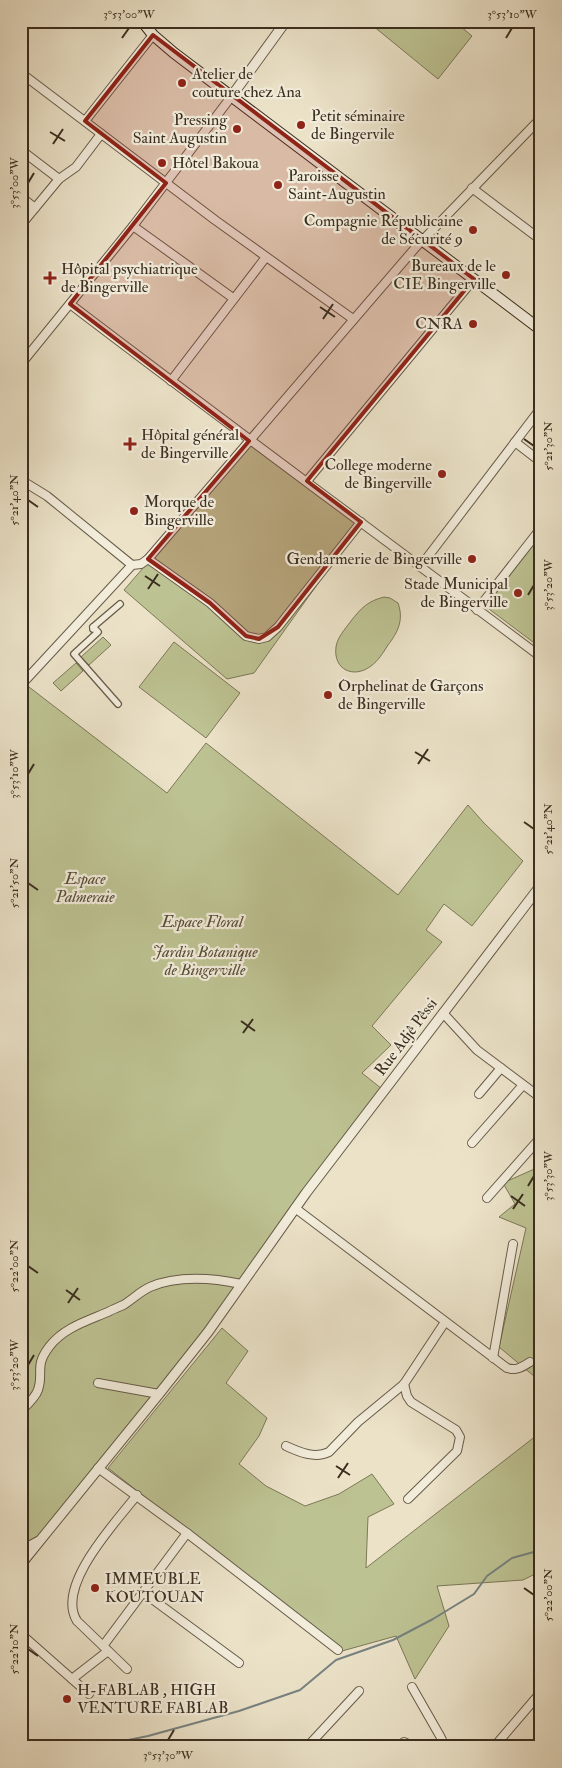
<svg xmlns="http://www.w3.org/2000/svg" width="562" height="1768" font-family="'IM FELL Double Pica',serif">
<rect width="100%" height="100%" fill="#ebe2c8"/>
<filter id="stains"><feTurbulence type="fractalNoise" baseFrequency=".004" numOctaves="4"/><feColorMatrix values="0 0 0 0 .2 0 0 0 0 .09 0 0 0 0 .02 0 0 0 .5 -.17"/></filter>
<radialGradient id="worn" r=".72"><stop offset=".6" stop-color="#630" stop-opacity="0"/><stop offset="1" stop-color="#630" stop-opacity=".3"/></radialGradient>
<g fill="#bdc292" stroke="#7c7858">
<polygon points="367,21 454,21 472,36 438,79"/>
<polygon points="253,441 359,526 254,673 227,679 124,590"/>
<polygon points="541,534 541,648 485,606"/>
<path d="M384,597L390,598L398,603C404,620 398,632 388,645C383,653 378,661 371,666C354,679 333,670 336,647C337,638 345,629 351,621C361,608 368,601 384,597Z"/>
<polygon points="103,637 111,645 89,665 81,657"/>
<polygon points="174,642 240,693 206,738 139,687"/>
<polygon points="76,663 83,671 61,691 53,683"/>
<polygon points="29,687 167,793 206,743 398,895 468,805 484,823 523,861 472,926 444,904 426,930 442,942 372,1026 391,1045 362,1073 382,1089 299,1207 21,1573 21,695"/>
<polygon points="541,1166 541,1382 499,1347 526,1228 499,1217 515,1204 503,1183"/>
<polygon points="222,1328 248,1351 226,1383 267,1418 259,1436 239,1464 266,1486 305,1506 339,1494 372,1474 394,1504 368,1517 366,1568 541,1432 541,1571 523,1580 437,1586 449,1626 415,1679 396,1636 342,1651 108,1468"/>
</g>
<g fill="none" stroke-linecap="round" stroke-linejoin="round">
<polyline stroke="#778280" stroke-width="2" points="94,1747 148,1736 239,1711 300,1690 336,1660 393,1640 433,1619 474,1594 487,1576 512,1558 541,1550"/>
<g stroke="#675b49" stroke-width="8">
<g id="pedestrian">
<polyline points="93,627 98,632 74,654 118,704"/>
<polyline points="93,629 93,627 120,604"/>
</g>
</g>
<g stroke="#675b49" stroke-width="10">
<g id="minor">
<polyline points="275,21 282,26"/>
<polyline points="21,73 215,220 353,319"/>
<polyline points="85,121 153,35"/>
<polyline points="21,150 59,179"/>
<polyline points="472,188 541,240"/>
<polyline points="21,197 35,208"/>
<polyline points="21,225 59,179 76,167 101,134"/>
<polyline points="133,226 233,298"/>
<path d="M70,304C226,423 384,539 541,657"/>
<polyline points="21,364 133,226 231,97"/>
<polyline points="171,381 266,257"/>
<polyline points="515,442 541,462"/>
<polyline points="21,480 47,496 132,565"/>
<polyline points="307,481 474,279"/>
<polyline points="148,559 210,603 246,636 259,639 267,637 278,627 361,522"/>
<polyline points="420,567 541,408"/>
<polyline points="477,610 541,528"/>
<polyline points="21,685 132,565 141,564 148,559 416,247 541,118"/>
<polyline points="443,1013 477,1050 541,1098"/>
<polyline points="479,1094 501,1068"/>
<polyline points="472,1143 523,1085"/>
<polyline points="487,1198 541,1137"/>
<path d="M295,1208L507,1368C517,1371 522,1367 530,1362"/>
<polyline points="493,1358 513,1244"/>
<polyline points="98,1383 159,1394"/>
<polyline points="404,1384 407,1396 411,1402 456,1430 460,1437 457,1451 408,1499"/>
<path d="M21,1411C27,1405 35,1398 38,1390C44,1372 34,1367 49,1347C63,1328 87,1321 108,1312C113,1309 120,1307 125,1304C134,1298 141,1291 150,1287C177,1275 214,1278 241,1284"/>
<path d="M286,1446C299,1452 315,1459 329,1452L358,1422L404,1384L445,1322"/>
<polyline points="98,1468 187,1533 338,1650"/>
<polyline points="21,1550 38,1541"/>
<polyline points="144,1593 239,1663"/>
<polyline points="21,1634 89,1694"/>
<polyline points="103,1646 187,1533"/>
<path d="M127,1669L77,1621C55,1586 116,1522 137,1495"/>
<polyline points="72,1679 108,1651"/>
<polyline points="412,1687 440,1736 442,1740 439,1747"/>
<polyline points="307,1747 359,1691"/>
<polyline points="399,1747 404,1742 415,1747"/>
<polyline points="494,1747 541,1692"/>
</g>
</g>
<g stroke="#675b49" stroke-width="11">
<g id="tertiary">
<polyline points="231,97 286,21"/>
<polyline points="21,1564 159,1394 208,1332 306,1193 541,885"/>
</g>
</g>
<g stroke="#3b2e1f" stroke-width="12">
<polyline id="secondary" points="142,21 153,35 174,53 541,330"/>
</g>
<use href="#pedestrian" stroke="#f2ecdb" stroke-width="5.5"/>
<use href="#minor" stroke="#f2ecdb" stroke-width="8"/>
<use href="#tertiary" stroke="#f2ecdb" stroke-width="9"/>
<use href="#secondary" stroke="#f2ecdb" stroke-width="10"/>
</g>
<path fill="#8f2418" fill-opacity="0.2" stroke="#8f2418" stroke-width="4" stroke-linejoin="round" d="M153,35L474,279L307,481L361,522L278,627L259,639L246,636L210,603L148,559L249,441L70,304L166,183L85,121Z"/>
<path fill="none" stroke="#3b2e1f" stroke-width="2" d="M122,38L129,28M506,38L512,28M50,132L65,141M53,144L63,129M28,183L34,173M320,307L335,317M323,319L333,304M524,439L534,446M28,500L38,507M145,576L160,586M148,589L158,574M528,595L534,585M415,752L430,761M418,764L428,749M28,774L34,764M524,822L534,829M28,883L38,890M241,1021L255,1031M243,1033L253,1019M528,1186L534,1176M511,1196L525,1206M513,1209L523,1194M28,1266L38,1273M66,1290L80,1300M68,1303L78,1288M28,1365L34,1355M336,1466L350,1475M338,1478L348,1463M524,1588L534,1595M28,1649L38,1656M168,1740L174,1730"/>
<g fill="#8f2418" stroke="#f2ecdb" stroke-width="2">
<circle cx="182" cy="83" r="5"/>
<circle cx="301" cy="125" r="5"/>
<circle cx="237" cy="129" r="5"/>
<circle cx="162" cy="163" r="5"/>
<circle cx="278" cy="185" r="5"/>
<circle cx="473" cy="230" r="5"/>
<circle cx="506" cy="275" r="5"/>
<path d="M47.5 270.5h5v5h5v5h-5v5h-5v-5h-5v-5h5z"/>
<circle cx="473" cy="324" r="5"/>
<path d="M127.5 436.5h5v5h5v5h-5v5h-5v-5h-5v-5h5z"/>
<circle cx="442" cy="474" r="5"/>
<circle cx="134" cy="511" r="5"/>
<circle cx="472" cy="559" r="5"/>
<circle cx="518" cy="593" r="5"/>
<circle cx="328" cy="695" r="5"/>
<circle cx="95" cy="1588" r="5"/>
<circle cx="67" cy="1699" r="5"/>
</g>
<g text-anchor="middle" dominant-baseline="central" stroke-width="4.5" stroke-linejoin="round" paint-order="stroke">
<g font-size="16" fill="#3b2e1f" stroke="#f2ecdb" text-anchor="start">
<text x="192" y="74">Atelier de<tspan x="192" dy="18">couture chez Ana</tspan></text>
<text x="311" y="116">Petit séminaire<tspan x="311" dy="18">de Bingervile</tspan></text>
<text x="227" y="120" text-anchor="end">Pressing<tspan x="227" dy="18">Saint Augustin</tspan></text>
<text x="172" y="163">Hôtel Bakoua</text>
<text x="288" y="176">Paroisse<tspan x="288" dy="18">Saint-Augustin</tspan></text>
<text x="463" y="221" text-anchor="end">Compagnie Républicaine<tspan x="463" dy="18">de Sécurité 9</tspan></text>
<text x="496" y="266" text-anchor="end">Bureaux de le<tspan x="496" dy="18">CIE Bingerville</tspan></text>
<text x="61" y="269">Hôpital psychiatrique<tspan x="61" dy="18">de Bingerville</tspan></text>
<text x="463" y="324" text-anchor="end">CNRA</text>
<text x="141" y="435">Hôpital général<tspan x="141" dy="18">de Bingerville</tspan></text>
<text x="432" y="465" text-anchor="end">College moderne<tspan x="432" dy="18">de Bingerville</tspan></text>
<text x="144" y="502">Morque de<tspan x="144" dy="18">Bingerville</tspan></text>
<text x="462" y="559" text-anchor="end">Gendarmerie de Bingerville</text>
<text x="508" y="584" text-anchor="end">Stade Municipal<tspan x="508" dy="18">de Bingerville</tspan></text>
<text x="338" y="686">Orphelinat de Garçons<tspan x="338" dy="18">de Bingerville</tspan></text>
<text x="105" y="1579">IMMEUBLE<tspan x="105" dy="18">KOUTOUAN</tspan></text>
<text x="77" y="1690">H-FABLAB , HIGH<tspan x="77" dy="18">VENTURE FABLAB</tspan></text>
</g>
<g font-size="16" font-style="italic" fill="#554c36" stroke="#f2ecdb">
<text x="85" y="879">Espace<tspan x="85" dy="18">Palmeraie</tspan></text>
<text x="202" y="922">Espace Floral</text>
<text x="205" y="952">Jardin Botanique<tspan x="205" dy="18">de Bingerville</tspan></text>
</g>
<g font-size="16" fill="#3b2e1f" stroke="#f2ecdb">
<text transform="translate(406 1037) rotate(-53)">Rue Adjê Pêssi</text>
</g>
</g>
<rect width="562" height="1768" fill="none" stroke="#ebe2c8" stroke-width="55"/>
<rect x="28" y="28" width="506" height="1712" fill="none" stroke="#3b2e1f" stroke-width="2"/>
<g font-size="12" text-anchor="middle" fill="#3b2e1f">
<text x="129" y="18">3°53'00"W</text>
<text x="512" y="18">3°53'10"W</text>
<text transform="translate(14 183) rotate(-90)" y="4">3°53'00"W</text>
<text transform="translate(548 446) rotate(-90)" y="4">5°21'30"N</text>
<text transform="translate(14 500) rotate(-90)" y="4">5°21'40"N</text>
<text transform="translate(548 585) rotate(-90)" y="4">3°53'20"W</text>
<text transform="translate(14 774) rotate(-90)" y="4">3°53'10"W</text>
<text transform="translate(548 829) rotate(-90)" y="4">5°21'40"N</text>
<text transform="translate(14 883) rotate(-90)" y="4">5°21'50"N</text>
<text transform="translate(548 1176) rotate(-90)" y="4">3°53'30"W</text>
<text transform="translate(14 1266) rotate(-90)" y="4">5°22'00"N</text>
<text transform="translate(14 1365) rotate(-90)" y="4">3°53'20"W</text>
<text transform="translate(548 1595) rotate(-90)" y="4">5°22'00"N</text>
<text transform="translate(14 1649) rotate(-90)" y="4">5°22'10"N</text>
<text x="168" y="1759">3°53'30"W</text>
</g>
<rect width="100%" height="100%" filter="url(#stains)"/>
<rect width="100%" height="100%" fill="url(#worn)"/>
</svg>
